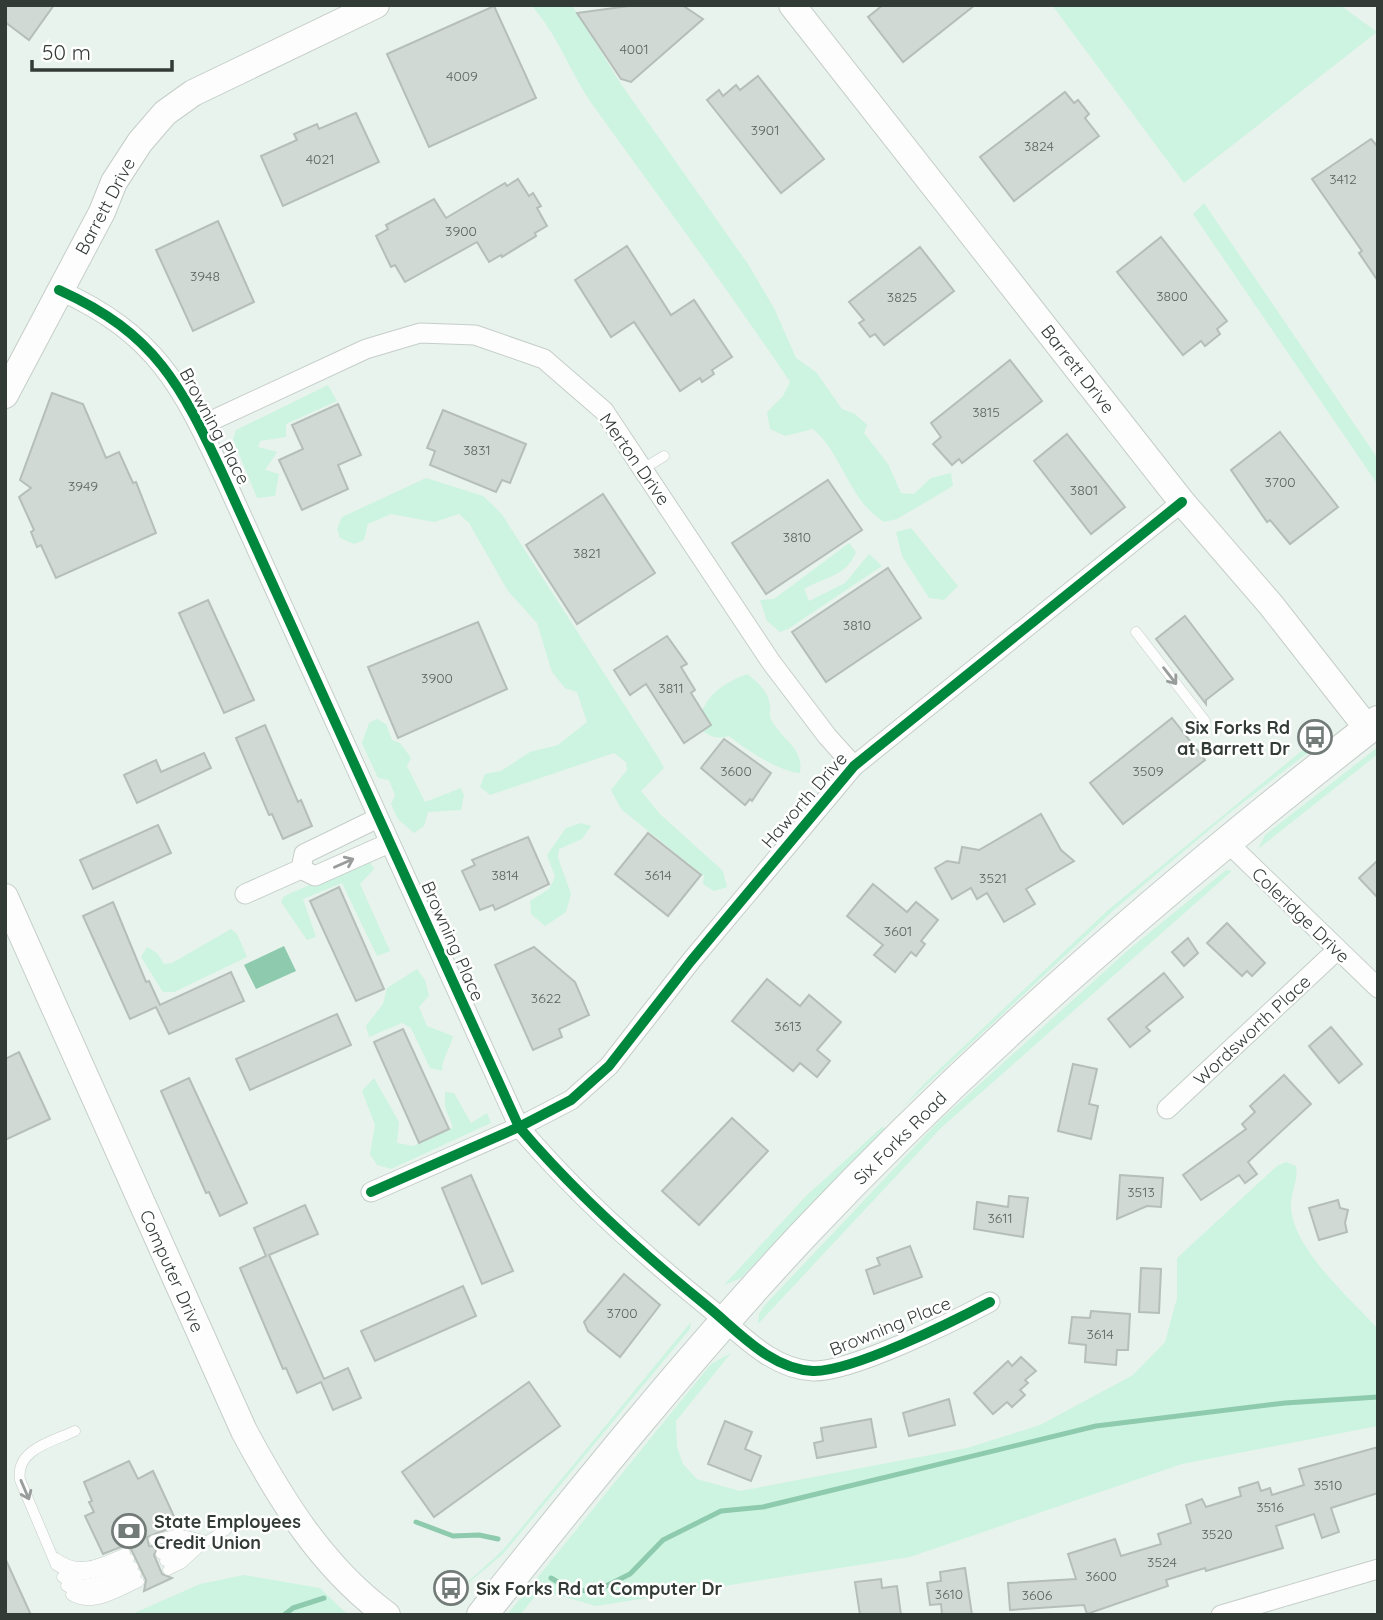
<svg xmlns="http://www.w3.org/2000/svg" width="1383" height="1620" font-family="Quicksand,sans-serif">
<rect width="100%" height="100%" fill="#e8f3ed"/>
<g fill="#cdf4e0">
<path d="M531,5H572L621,84L748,264L775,310L796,358L816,372L842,409L855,414L867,425L864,433L888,464L901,493L914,494L931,478L951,473L953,486L897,519L884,522C846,497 845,457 813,429L785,436L770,429L767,412L783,396L790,382C727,288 659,197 592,104C570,72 558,35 531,5Z"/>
<polygon points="1052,5 1340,5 1377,32 1184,183"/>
<polygon points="1204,203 1378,459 1378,485 1193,214"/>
<polygon points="328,385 337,401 286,424 286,437 260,441 258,447 277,452 265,470 279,474 275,496 257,498 233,439 236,430"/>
<polygon points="426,478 483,496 501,513 658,757 664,768 641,791 660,814 723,871 727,887 714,891 703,884 704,876 621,809 611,790 627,770 626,762 614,753 490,795 480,787 485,774 501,771 530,752 558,745 587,722 577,692 565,688 552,672 537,623 508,591 469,523 459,514 434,522 391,514 368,524 364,540 354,544 340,538 337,529 342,517"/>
<polygon points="911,528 958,586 944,600 929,598 902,556 896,532"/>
<path d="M849,543L856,552C846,577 826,576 804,589L809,601L845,583L869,554L882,566L788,629L780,632L767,621L760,600L774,599Z"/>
<path d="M747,674C758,682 768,691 770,705C771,712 768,715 772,721C783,741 804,748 800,773C780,772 745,749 729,736C715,740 708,736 697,726C704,697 719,685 747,674Z"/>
<polygon points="377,719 386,724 392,740 400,743 411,758 407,766 425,802 461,788 464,796 461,810 428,812 424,826 414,833 398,819 391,804 395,795 389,780 378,778 362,743 369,723"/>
<polygon points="1327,730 1329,733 1319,744 1227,815 1115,909 901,1109 925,1083 1108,910"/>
<polygon points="1378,747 1378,754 1258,849 1265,835"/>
<polygon points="581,823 591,826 582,839 559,849 558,858 571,894 566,912 545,926 531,914 530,901 549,889 555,877 547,855 566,828"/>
<polygon points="369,860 374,869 360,884 390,951 377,956 342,883 303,899 316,937 307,940 281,902 284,896"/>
<polygon points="1226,870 1232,871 942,1127 758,1324 759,1314 765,1305 939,1121 1126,952"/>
<polygon points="231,929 237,934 247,957 174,992 163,992 141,957 147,947 157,953 164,964 172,963"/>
<path d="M417,969L425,980L429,996L419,1007L427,1026L453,1036C450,1050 442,1057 442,1071L430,1068L411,1028L402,1023L369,1037L366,1026L383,1004L387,988Z"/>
<polygon points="374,1078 399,1122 397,1143 414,1146 453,1127 445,1107 445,1092 454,1093 471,1123 487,1113 491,1123 391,1169 377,1165 370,1154 375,1125 362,1091"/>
<polygon points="882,1127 885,1128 741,1278 724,1285 806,1196"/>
<path d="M1286,1162L1296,1166C1299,1180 1290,1193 1291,1208C1294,1250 1350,1298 1378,1329V1426L1182,1464L910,1557L596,1606L540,1590L520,1615H507L711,1364L731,1353L676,1421L677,1447L683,1464L697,1479L740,1491L967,1448L1040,1425L1133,1375L1165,1342L1177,1298V1258L1277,1166Z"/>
<polygon points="691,1322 690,1329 503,1554 441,1606 503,1550"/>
<polygon points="244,1575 320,1588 348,1615 130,1615 200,1584"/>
</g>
<polygon fill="#8ecaad" points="284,946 296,971 256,989 244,965"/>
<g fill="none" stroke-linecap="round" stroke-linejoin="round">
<g stroke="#8ecaad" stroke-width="5">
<polyline points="416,1522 453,1536 479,1535 498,1539"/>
<polyline points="551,1578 573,1591 598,1590 630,1574 663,1540 721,1511 763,1507 1096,1426 1285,1403 1378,1397"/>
<polyline points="284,1615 293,1608 324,1598"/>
</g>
</g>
<g fill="#d0d9d4" stroke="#b5beb9" stroke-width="2">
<polygon points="5,5 54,5 29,40 5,22"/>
<polygon points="636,5 682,5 703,19 631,82 621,79 577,13"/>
<polygon points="883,5 975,5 903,62 868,17"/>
<polygon points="494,6 536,98 429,147 387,54"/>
<polygon points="758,76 824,159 781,193 707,100 719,90 723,96 736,85 740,90"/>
<polygon points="1065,92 1074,103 1078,100 1089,114 1085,118 1099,136 1014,201 980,157"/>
<polygon points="356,113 379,162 283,206 261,156 297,140 294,134 317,124 319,129"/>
<polygon points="1371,139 1378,147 1378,281 1359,253 1362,251 1312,179"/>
<polygon points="518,179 529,196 533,193 541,206 537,208 547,226 535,233 536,236 502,257 501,255 489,262 477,242 405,282 395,265 391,267 376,236 388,229 386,225 434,199 446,218 505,183 507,186"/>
<polygon points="218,221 254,302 193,331 156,250"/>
<polygon points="1161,237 1227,321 1217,329 1220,334 1205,346 1201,341 1183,355 1117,272"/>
<polygon points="627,246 671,315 694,300 732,357 712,370 714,374 702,382 700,378 680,391 634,322 611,337 575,280"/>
<polygon points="920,247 954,291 884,345 875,334 870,337 859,323 864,320 849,302"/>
<polygon points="1010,360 1042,401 962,463 959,459 952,465 933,444 941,437 931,423"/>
<polygon points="52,393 83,404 106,458 119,452 133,483 136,482 156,533 56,578 41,545 37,547 31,532 34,530 19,497 31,488 20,480"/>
<polygon points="338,404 361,455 338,465 348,489 302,510 279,460 303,449 292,425"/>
<polygon points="443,410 526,444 510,483 502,480 496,492 430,465 435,451 427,448"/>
<polygon points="1280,432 1338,507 1290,544 1270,520 1267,522 1231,470"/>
<polygon points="1067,434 1125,507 1091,534 1034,461"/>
<polygon points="828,480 862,530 766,594 732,543"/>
<polygon points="603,494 655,573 577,624 526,545"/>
<polygon points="888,568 921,618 826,682 792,632"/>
<polygon points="208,600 254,700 224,713 179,613"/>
<polygon points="1185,616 1233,679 1206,700 1206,704 1156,639"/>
<polygon points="478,622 507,689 398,738 368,667"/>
<polygon points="667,636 687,664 681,667 695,690 691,693 711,725 684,743 646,684 630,695 614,670"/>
<polygon points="1172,718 1205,760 1123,824 1090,783"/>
<polygon points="265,725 298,802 301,800 312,826 283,839 272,814 269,815 236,738"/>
<polygon points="724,739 771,773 752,801 750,799 745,805 701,768"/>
<polygon points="204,753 211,768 137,803 124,775 156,760 161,772"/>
<polygon points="1041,814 1061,850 1074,861 1026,889 1035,904 1004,922 987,893 977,899 971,888 952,899 935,868 947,861 959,863 962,847 979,850"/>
<polygon points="158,825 171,853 93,889 80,860"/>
<polygon points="648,833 701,875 668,916 615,874"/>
<polygon points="528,837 549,884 495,910 493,905 480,910 462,871 475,865 472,860"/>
<polygon points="1378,860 1378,898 1359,878"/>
<polygon points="873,884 907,912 916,902 938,920 921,941 925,944 916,956 911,952 895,972 874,955 883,945 847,916"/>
<polygon points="339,887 384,989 356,1001 310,901"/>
<polygon points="113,902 146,982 149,981 160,1005 231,972 244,1001 169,1034 156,1007 130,1019 83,916"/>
<polygon points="1227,923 1265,963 1252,976 1247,971 1242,976 1207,943"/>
<polygon points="1188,938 1198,953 1184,966 1172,952"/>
<polygon points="534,947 575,982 589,1015 559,1029 562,1037 533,1050 495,965"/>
<polygon points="1164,973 1183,997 1146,1027 1150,1031 1130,1047 1108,1019"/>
<polygon points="767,979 800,1006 809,995 841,1022 817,1050 830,1061 817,1077 800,1063 793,1071 732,1021"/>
<polygon points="337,1014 351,1045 250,1090 236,1059"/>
<polygon points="1331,1027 1362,1064 1339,1083 1309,1046"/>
<polygon points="403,1029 449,1129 419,1143 374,1042"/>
<polygon points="19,1052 50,1119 5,1140 5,1059"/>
<polygon points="1073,1064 1097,1069 1089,1104 1098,1106 1091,1139 1058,1131"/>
<polygon points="1284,1075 1311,1104 1248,1162 1257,1174 1245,1183 1239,1175 1201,1200 1183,1175 1246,1129 1242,1124 1255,1112 1250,1106"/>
<polygon points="189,1078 247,1203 220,1216 209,1192 206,1193 161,1091"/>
<polygon points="732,1118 768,1151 699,1225 662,1191"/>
<polygon points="471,1175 513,1271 482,1284 442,1188"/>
<polygon points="1120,1175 1163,1178 1161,1207 1147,1206 1117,1219"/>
<polygon points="1009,1196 1028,1198 1023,1237 974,1229 977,1202 1008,1207"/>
<polygon points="1338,1200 1340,1208 1348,1210 1345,1223 1347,1232 1319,1240 1309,1208"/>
<polygon points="305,1205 318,1234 269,1255 324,1379 348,1368 361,1398 333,1410 321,1382 297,1393 286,1368 283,1369 240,1268 266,1256 254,1228"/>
<polygon points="910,1246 922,1277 874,1294 866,1270 880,1265 877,1258"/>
<polygon points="1141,1268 1161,1269 1159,1313 1139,1312"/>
<polygon points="624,1274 660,1305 620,1357 588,1331 584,1322"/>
<polygon points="463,1286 476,1316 375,1361 361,1331"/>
<polygon points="1091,1311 1130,1314 1128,1350 1117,1350 1116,1365 1085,1362 1086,1345 1069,1343 1072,1317 1090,1318"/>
<polygon points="1021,1357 1036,1371 1025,1380 1028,1383 1020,1390 1025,1395 1012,1407 1007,1402 993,1414 974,1393 1008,1361 1012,1366"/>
<polygon points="529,1382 560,1426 434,1517 402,1472"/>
<polygon points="949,1399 955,1425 909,1436 903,1413"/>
<polygon points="871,1419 876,1447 817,1458 814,1443 823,1441 821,1428"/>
<polygon points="725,1421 752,1432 745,1449 761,1456 751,1481 708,1464"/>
<polygon points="1378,1447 1378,1493 1331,1508 1339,1532 1322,1538 1314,1514 1276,1526 1283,1548 1206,1571 1205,1568 1166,1580 1168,1586 1087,1614 1084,1605 1010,1610 1008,1583 1076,1579 1068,1554 1115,1539 1121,1556 1161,1544 1158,1534 1191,1523 1186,1505 1202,1499 1206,1507 1241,1496 1239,1488 1258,1482 1261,1491 1270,1488 1272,1495 1304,1485 1299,1469"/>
<polygon points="129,1461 138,1479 153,1471 178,1525 147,1537 149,1546 158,1547 154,1555 162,1574 172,1578 144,1591 146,1580 131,1549 123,1546 103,1554 85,1516 94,1512 89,1502 92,1501 84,1482"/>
<polygon points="5,1558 31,1615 5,1615"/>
<polygon points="965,1568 972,1615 942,1615 941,1604 930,1605 927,1583 941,1581 940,1572"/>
<polygon points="881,1579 882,1588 897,1586 901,1615 860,1615 855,1582"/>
</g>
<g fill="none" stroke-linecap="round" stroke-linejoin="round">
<g stroke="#c6ceca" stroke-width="11">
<g id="lane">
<polyline points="643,469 664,456"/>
<polyline points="1136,632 1205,721"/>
<path d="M75,1431C54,1441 15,1449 20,1480L56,1565C82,1584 103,1570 129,1559"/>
<polyline points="154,1540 178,1534 203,1540"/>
<polyline points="161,1554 207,1541 226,1530"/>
<path d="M56,1558C79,1576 102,1563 125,1553"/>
<polyline points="165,1561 193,1550"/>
<polyline points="168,1570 182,1563 204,1543"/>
<path d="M62,1577C85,1594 110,1577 133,1567"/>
<path d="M66,1586C90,1601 113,1585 136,1574"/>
<path d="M71,1595C93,1609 118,1591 139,1582"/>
</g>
</g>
<g stroke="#c6ceca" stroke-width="21">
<g id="street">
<path d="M59,290C156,334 181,385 224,477L519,1127C576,1194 639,1251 707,1306C738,1331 770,1369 813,1371C852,1372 954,1321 990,1302"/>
<polyline points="200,426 366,349 420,333 475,335 544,359 604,411 771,662 827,736 854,766"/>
<polyline points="1226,841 1378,988"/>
<polyline points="301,869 315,876 389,843"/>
<polyline points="301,869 304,854 378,818"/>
<polyline points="245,894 301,869"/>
<polyline points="1167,1109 1337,950"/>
<polyline points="371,1192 519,1127 571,1100 609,1066 691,961 854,766 1182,502"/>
<polyline points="1221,1615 1378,1569"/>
</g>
</g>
<g stroke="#c6ceca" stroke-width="28">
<g id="secondary">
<polyline points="792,5 1182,502 1271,605 1368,729"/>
<polyline points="5,395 102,212 114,182 140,142 165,113 193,93 376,5"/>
<path d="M5,897L244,1431C281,1500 322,1567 387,1615"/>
</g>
</g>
<g stroke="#c6ceca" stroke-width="32">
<path id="primary" d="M482,1615C586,1485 690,1356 803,1235C980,1047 1175,879 1378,721"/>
</g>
<use href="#lane" stroke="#fcfdfc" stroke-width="10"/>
<use href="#street" stroke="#fcfdfc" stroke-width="19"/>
<use href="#secondary" stroke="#fcfdfc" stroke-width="26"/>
<use href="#primary" stroke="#fcfdfc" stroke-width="30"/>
<g stroke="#fff" stroke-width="15">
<g id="cycleway">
<path d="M59,290C156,334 181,385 224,477L519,1127C576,1194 639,1251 707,1306C738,1331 770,1369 813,1371C852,1372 954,1321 990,1302"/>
<polyline points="371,1192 519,1127 571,1100 609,1066 691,961 854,766 1182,502"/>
</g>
</g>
<use href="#cycleway" stroke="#00873e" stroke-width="10"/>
</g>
<defs><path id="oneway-shaft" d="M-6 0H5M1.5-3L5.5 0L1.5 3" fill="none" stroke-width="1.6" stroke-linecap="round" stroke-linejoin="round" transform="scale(1.75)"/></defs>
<g stroke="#989c9a">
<use href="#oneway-shaft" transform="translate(1170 676) rotate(52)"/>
<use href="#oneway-shaft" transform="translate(344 863) rotate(-24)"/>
<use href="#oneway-shaft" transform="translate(25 1490) rotate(67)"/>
</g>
<defs>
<g id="bus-ring" transform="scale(1.75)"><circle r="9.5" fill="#fff" stroke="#727b77" stroke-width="1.5"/><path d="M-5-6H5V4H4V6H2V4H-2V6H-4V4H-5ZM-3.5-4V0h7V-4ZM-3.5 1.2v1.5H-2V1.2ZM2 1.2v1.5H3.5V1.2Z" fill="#727b77"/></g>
<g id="bank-ring" transform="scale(1.75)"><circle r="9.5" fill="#fff" stroke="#727b77" stroke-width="1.5"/><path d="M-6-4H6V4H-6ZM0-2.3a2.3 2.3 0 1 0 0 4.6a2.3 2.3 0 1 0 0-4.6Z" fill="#727b77"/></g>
</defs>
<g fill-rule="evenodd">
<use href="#bus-ring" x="1315" y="737"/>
<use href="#bank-ring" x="129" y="1531"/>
<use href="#bus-ring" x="451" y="1588"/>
</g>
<g text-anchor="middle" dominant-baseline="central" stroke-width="5" stroke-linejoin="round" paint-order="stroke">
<g font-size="14" fill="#5c6460">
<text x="634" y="49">4001</text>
<text x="462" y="76">4009</text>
<text x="765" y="130">3901</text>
<text x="1039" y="146">3824</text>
<text x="320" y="159">4021</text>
<text x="1343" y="179">3412</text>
<text x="461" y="231">3900</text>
<text x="205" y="276">3948</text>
<text x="1172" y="296">3800</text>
<text x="902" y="297">3825</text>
<text x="986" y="412">3815</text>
<text x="477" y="450">3831</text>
<text x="1280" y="482">3700</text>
<text x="83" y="486">3949</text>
<text x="1084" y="490">3801</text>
<text x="797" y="537">3810</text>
<text x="587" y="553">3821</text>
<text x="857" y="625">3810</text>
<text x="437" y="678">3900</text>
<text x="671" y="688">3811</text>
<text x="736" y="771">3600</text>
<text x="1148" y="771">3509</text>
<text x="505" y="875">3814</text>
<text x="658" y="875">3614</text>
<text x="993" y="878">3521</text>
<text x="898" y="931">3601</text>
<text x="546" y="998">3622</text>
<text x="788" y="1026">3613</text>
<text x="1141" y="1192">3513</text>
<text x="1000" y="1218">3611</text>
<text x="622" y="1313">3700</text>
<text x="1100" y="1334">3614</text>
<text x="1328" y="1485">3510</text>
<text x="1270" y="1507">3516</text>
<text x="1217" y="1534">3520</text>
<text x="1162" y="1562">3524</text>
<text x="1101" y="1576">3600</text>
<text x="949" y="1594">3610</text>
<text x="1037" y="1595">3606</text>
</g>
<g font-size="18" fill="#333b37" stroke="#fff">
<text transform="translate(105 206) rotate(-62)">Barrett Drive</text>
<text transform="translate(1078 369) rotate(52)">Barrett Drive</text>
<text transform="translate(215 426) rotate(62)">Browning Place</text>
<text transform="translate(635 459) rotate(55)">Merton Drive</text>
<text transform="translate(804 800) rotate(-49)">Haworth Drive</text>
<text transform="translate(1301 915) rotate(44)">Coleridge Drive</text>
<text transform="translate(453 941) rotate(66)">Browning Place</text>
<text transform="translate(1252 1030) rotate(-43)">Wordsworth Place</text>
<text transform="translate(900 1138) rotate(-45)">Six Forks Road</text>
<text transform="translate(172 1271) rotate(66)">Computer Drive</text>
<text transform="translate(890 1326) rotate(-22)">Browning Place</text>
</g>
<g font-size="18" font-weight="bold" fill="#333b37" stroke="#fff" text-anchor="start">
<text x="1290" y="727" text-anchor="end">Six Forks Rd<tspan x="1290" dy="21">at Barrett Dr</tspan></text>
<text x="154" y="1521">State Employees<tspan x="154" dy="21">Credit Union</tspan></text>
<text x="476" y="1588">Six Forks Rd at Computer Dr</text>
</g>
</g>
<rect width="1383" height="1620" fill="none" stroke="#333b37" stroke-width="14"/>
<path d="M32 60v10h140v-10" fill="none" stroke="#333b37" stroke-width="3.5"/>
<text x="42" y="60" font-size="21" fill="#333b37" stroke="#ffffff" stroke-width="5" paint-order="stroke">50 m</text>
</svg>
